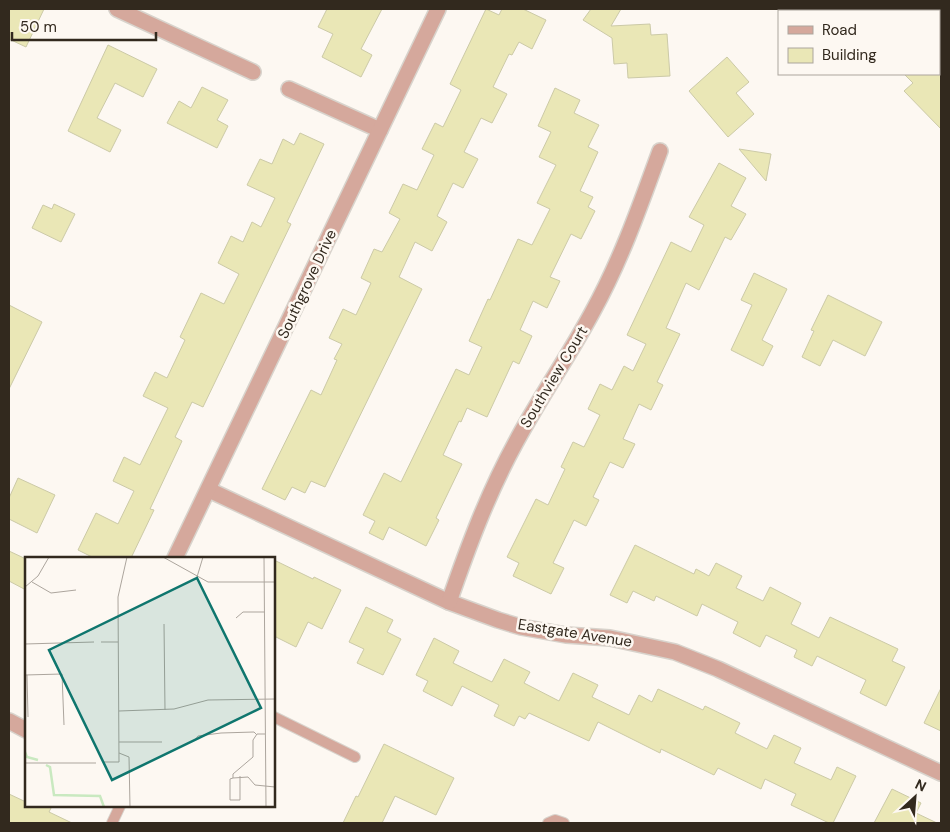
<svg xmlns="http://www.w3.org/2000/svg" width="950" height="832" font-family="'DM Sans',sans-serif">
<rect width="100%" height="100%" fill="#fdf8f2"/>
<g fill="#eae7b6" stroke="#cccaa7">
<polygon points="9,9 44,9 26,47 9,39"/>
<polygon points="327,9 382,9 361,49 372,55 361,77 322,57 333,34 318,27"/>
<polygon points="486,9 499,15 502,9 523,9 546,20 532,49 519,42 512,55 509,54 493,87 507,94 492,123 481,118 464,152 478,159 463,188 453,183 437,216 447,222 432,251 415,242 399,277 422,289 325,487 311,481 305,493 292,487 285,500 262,489 311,390 321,395 337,360 334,359 342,344 329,338 343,309 356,315 371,283 361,278 374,249 382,252 400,219 389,213 403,184 417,190 434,155 422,149 435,123 443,127 461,90 450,84"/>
<polygon points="591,9 621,9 611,26 650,24 651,35 667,34 670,76 628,78 627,63 614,64 612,38 583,20"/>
<polygon points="108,45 157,69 143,97 115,83 97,118 121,130 110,152 68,131"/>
<polygon points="727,57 749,82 736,93 754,114 728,137 689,91"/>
<polygon points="904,74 941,74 941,129 904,91 913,83"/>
<polygon points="202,87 228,100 217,120 228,126 217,148 167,123 179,101 191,108"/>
<polygon points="555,88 580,100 574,113 599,125 588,147 598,152 580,191 593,197 588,207 595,211 581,239 571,234 550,277 560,281 547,308 533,301 520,330 532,336 519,364 513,361 487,417 467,408 461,422 459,421 443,455 462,464 436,518 439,520 426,546 389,527 383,540 369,533 375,521 363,515 384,473 401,482 456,369 469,375 482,347 469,341 488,299 490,300 518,239 532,245 550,209 537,203 556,165 539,157 551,132 538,126"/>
<polygon points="300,133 324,144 287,222 291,224 203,407 192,402 175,437 182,441 150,509 154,510 131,558 94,558 78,550 96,513 118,524 134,491 113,481 124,457 140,465 168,408 143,396 155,372 167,378 185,340 180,337 201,293 224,304 239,274 218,263 231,236 243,242 252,222 261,227 275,198 247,185 260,159 272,164 283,139 294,145"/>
<polygon points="739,149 771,154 766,181"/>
<polygon points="719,163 746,178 731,206 746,214 731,240 725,237 699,290 686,283 666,328 680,334 657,382 663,385 651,410 639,404 623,439 635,444 623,468 610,462 593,497 599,500 586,526 574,520 553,563 564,568 551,594 513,576 519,563 507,557 536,499 548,505 565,469 561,467 573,442 584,447 600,415 588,409 600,384 612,390 624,366 633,371 646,344 627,335 671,242 691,252 704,225 689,217"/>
<polygon points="54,204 75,214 61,242 32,228 43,205 52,209"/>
<polygon points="754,273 787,289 762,340 773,346 763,366 731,350 752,305 741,300"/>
<polygon points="828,295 882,322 865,356 833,340 820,366 802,357 814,331 811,330"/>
<polygon points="9,305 42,322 9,389"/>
<polygon points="18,478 55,495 37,533 9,519 9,498"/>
<polygon points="635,545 694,574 696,569 709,576 716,563 742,576 736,588 763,601 770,587 801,603 791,624 819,638 830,617 898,649 892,661 905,667 886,706 860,693 866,680 817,656 812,666 794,657 797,650 766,635 760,647 733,633 738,622 702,604 697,616 656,596 654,601 633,591 627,603 610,595"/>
<polygon points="9,551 26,559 26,590 9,581"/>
<polygon points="274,560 313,579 314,577 341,590 322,629 308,622 296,647 274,636"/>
<polygon points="366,607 393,620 387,632 401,639 383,675 357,663 364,649 349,642"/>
<polygon points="434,638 459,651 453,663 492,682 504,659 530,672 524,683 559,701 573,673 598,685 592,697 629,715 639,695 652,702 658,689 703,710 705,706 740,723 735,733 767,749 774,735 801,748 794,763 831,780 837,767 856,776 833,823 829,823 791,805 796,794 765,779 761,789 718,768 714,775 661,749 660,753 598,722 589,741 529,713 525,719 519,716 514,726 494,716 499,705 462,686 452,706 423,691 428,681 416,675"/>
<polygon points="941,688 941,731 924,723"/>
<polygon points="384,744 454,778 436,815 395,796 382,823 343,823 356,796 358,797"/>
<polygon points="892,789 921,803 916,813 937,823 874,823"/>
<polygon points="9,794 26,802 26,806 52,806 49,812 72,823 9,823"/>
</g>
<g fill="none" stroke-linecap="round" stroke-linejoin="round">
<g stroke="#d8d3cc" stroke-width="12">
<g id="lane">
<polyline points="274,717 355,757"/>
<polyline points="112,823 120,806"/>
<polyline points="548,823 555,820 564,823"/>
</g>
</g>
<g stroke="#d8d3cc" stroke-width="18">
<g id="street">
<polyline points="117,9 253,72"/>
<polyline points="289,89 380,130"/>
<polyline points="209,490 449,602 498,620 521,627 566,635 610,638 675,652 718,669 941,773"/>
<polyline points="175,558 438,9"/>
<path d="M449,602C468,547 488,493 516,442C540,397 569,356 593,311C621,260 640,206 660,151"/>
<polyline points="9,721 26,730"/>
</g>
</g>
<use href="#lane" stroke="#d5a89c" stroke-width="10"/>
<use href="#street" stroke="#d5a89c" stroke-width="15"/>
</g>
<g text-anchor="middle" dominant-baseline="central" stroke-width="5" stroke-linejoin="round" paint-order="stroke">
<g font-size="15" fill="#32291e" stroke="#fdf8f2">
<text transform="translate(307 284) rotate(-65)">Southgrove Drive</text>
<text transform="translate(554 377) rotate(-59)">Southview Court</text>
<text transform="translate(575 633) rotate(9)">Eastgate Avenue</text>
</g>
</g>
<g transform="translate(25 557)">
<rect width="250" height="250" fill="#fdf8f2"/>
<path fill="none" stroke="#c9e9c0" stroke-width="2.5" d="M0,195L2,200L13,203M21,208L25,210L29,238L75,239L79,250"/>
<path fill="none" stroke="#aca59d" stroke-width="1" d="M138,0L183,25H250M239,0L241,250M172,20L178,0M7,25L26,36L51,33M0,30L13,19L24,0M211,61L218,55H240M139,67L140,153M76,85H93M0,87L69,85M0,118L37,117L39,168M2,118L3,160M94,154L149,152L183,143L250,142M240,177H232L228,183V200L208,217V221L223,220L230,228L250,230M169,184L173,179L196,176L229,175L232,178M94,185H137M94,196L104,200L105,250M79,205H94L93,40L102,0M0,206H71M208,221L205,222V243H215V219"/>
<path fill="#0f766e" fill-opacity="0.15" stroke="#0f766e" stroke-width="2.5" d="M172,21L236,151L87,223L24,93Z"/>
<rect width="250" height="250" fill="none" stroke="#32291e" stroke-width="2.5"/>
</g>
<rect width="950" height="832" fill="none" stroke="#32291e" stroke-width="20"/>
<rect x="778" y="10" width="162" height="65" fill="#fdf8f2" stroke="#aca59d"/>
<rect x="788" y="26" width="25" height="8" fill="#d5a89c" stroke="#aca59d"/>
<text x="822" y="35" font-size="15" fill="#32291e">Road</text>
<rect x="788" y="48" width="25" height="15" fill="#eae7b6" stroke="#aca59d"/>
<text x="822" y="60" font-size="15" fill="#32291e">Building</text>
<g transform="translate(915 797) rotate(26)" stroke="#fdf8f2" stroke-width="4" paint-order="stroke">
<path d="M0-4L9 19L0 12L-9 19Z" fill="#32291e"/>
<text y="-8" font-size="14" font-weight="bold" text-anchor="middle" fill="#32291e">N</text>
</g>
<path d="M12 32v8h144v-8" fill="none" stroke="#32291e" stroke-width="2.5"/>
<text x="20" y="32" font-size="15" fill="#32291e" stroke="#fdf8f2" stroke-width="4" paint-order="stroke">50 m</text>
</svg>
